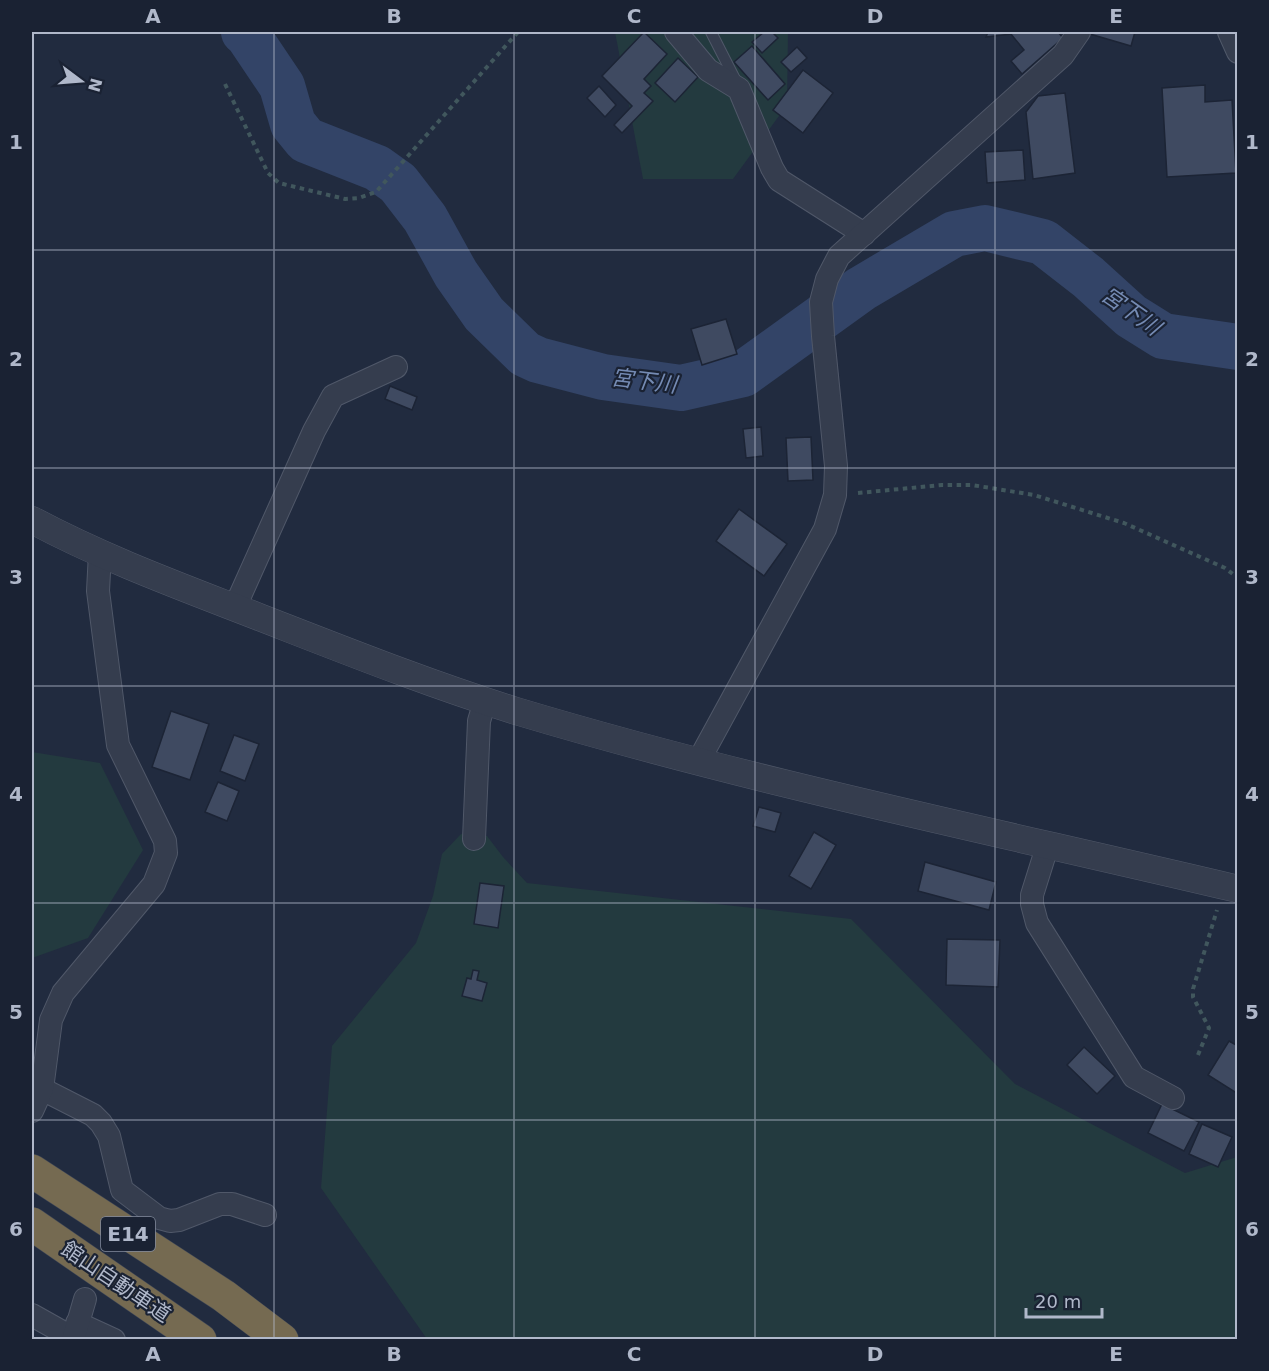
<svg xmlns="http://www.w3.org/2000/svg" width="1269" height="1371" font-family="'DejaVu Sans','Noto Sans JP',sans-serif">
<rect width="100%" height="100%" fill="#212b3f"/>
<g fill="#233a3f">
<polygon points="615,32 788,32 787,105 733,179 643,179"/>
<polygon points="32,752 100,763 143,850 88,938 32,958"/>
<polygon points="461,834 487,836 503,857 527,883 851,919 1015,1084 1185,1173 1237,1157 1237,1339 427,1339 321,1188 332,1046 416,943 433,896 442,854"/>
</g>
<g fill="none" stroke-linecap="round" stroke-linejoin="round">
<polyline stroke="#334467" stroke-width="46" points="244,32 247,34 282,86 293,124 306,140 377,168 398,183 425,218 456,274 484,314 525,354 538,360 603,377 681,388 743,374 861,289 954,234 985,228 1043,242 1088,277 1131,316 1163,336 1238,347"/>
</g>
<g fill="#3f4a61" stroke="#1c2435" stroke-width="1.5">
<polygon points="644,32 667,54 644,79 651,86 644,93 653,101 622,133 614,125 632,106 602,76"/>
<polygon points="764,32 772,32 778,38 762,53 752,42"/>
<polygon points="988,32 1058,32 1063,38 1022,74 1011,61 1024,50 1011,34 986,37"/>
<polygon points="1091,32 1135,32 1131,46 1090,34"/>
<polygon points="752,46 785,84 768,100 734,62"/>
<polygon points="797,47 807,58 791,72 781,62"/>
<polygon points="678,58 698,77 675,102 655,83"/>
<polygon points="803,70 833,93 803,133 773,110"/>
<polygon points="1205,85 1205,102 1232,100 1236,173 1167,177 1162,88"/>
<polygon points="599,86 616,105 605,117 587,98"/>
<polygon points="1065,93 1075,173 1033,179 1026,112 1038,96"/>
<polygon points="1023,150 1025,180 987,183 985,152"/>
<polygon points="726,319 737,354 702,365 691,329"/>
<polygon points="390,386 417,397 412,410 385,399"/>
<polygon points="761,427 763,456 746,458 743,429"/>
<polygon points="811,437 813,480 788,481 786,438"/>
<polygon points="739,509 787,544 764,576 716,541"/>
<polygon points="171,711 209,724 190,780 152,767"/>
<polygon points="234,735 259,744 245,781 220,771"/>
<polygon points="218,782 239,791 227,821 205,812"/>
<polygon points="759,807 781,813 775,832 753,826"/>
<polygon points="814,832 836,845 811,889 789,876"/>
<polygon points="925,862 996,882 989,910 918,891"/>
<polygon points="480,883 504,886 498,928 474,924"/>
<polygon points="947,939 1000,940 998,987 946,985"/>
<polygon points="473,970 479,971 477,980 487,983 482,1001 462,996 467,978 471,979"/>
<polygon points="1229,1041 1238,1046 1238,1094 1208,1075"/>
<polygon points="1084,1047 1115,1076 1097,1094 1067,1065"/>
<polygon points="1162,1104 1199,1122 1184,1151 1148,1133"/>
<polygon points="1202,1124 1232,1137 1218,1167 1189,1154"/>
</g>
<g fill="none" stroke-linecap="round" stroke-linejoin="round">
<g stroke="#505869" stroke-width="12">
<polyline id="service" points="711,32 737,83"/>
</g>
<g stroke="#505869" stroke-width="24">
<g id="minor">
<polyline points="676,32 708,70 739,89 772,168 779,180 864,234"/>
<polyline points="1229,32 1238,52"/>
<polyline points="235,607 314,431 333,396 396,367"/>
<polyline points="698,762 825,529 835,495 836,466 823,336 821,302 827,279 839,256 1063,55 1079,32"/>
<polyline points="474,839 479,721 485,701"/>
<polyline points="1048,844 1032,895 1032,904 1037,923 1134,1077 1173,1098"/>
<polyline points="42,1089 93,1115 101,1123 109,1136 122,1190 159,1218 170,1221 179,1220 220,1204 232,1204 265,1215"/>
<polyline points="32,1111 42,1089 51,1020 63,993 154,884 166,853 165,841 118,745 98,591 100,553"/>
<polyline points="32,1315 73,1338"/>
<polyline points="77,1323 114,1340"/>
<polyline points="73,1340 85,1299"/>
</g>
</g>
<g stroke="#505869" stroke-width="28">
<path id="tertiary" d="M32,520C105,559 182,587 259,617C344,650 429,684 516,711C753,782 997,832 1238,889"/>
</g>
<g stroke="#3d4556" stroke-width="34">
<g id="motorway">
<polyline points="32,1171 224,1296 282,1340"/>
<polyline points="32,1224 200,1340"/>
</g>
</g>
<g stroke="#41575d" stroke-width="4" stroke-dasharray="4.5 4.5" stroke-linecap="butt">
<polyline points="225,84 268,173 279,183 345,199 359,198 376,192 518,32"/>
<polyline points="858,493 942,485 972,485 1034,495 1124,523 1225,568 1238,578"/>
<polyline points="1198,1055 1209,1028 1193,997 1193,989 1217,910"/>
</g>
<use href="#service" stroke="#353d4e" stroke-width="10"/>
<use href="#minor" stroke="#353d4e" stroke-width="22"/>
<use href="#tertiary" stroke="#353d4e" stroke-width="27"/>
<use href="#motorway" stroke="#756a51" stroke-width="33"/>
</g>
<path fill="none" stroke="#b0b8ca" stroke-width="1.5" stroke-opacity="0.55" d="M274,32V1340M514,32V1340M755,32V1340M995,32V1340M32,250H1238M32,468H1238M32,686H1238M32,903H1238M32,1120H1238"/>
<g text-anchor="middle" dominant-baseline="central" stroke-width="4.5" stroke-linejoin="round" paint-order="stroke">
<rect fill="#1a2233" stroke="#838b9d" stroke-width="1.5" x="101" y="1217" width="54" height="34" rx="4.5"/>
<g font-size="20" font-weight="bold" fill="#b0b8ca">
<text x="128" y="1234">E14</text>
</g>
<g font-size="21" fill="#b0b8ca" stroke="#1a2233">
<text transform="translate(116 1282) rotate(34)">館山自動車道</text>
</g>
<g font-size="22" font-style="italic" fill="#758bb4" stroke="#1a2233">
<text transform="translate(1131 311) rotate(35)">宮下川</text>
<text transform="translate(644 381) rotate(7)">宮下川</text>
</g>
</g>
<rect width="1269" height="1371" fill="none" stroke="#1a2233" stroke-width="66"/>
<g transform="translate(81 81) rotate(106)" stroke="#1a2233" stroke-width="4.5" paint-order="stroke">
<path d="M0-4.5L10 22L0 15L-10 22Z" fill="#b0b8ca"/>
<text y="-9" font-size="16" font-weight="bold" text-anchor="middle" fill="#b0b8ca">N</text>
</g>
<path d="M1026 1308v9h76v-9" fill="none" stroke="#b0b8ca" stroke-width="3"/>
<text x="1035" y="1308" font-size="18" fill="#b0b8ca" stroke="#1a2233" stroke-width="4.5" paint-order="stroke">20 m</text>
<rect x="33" y="33" width="1203" height="1305" fill="none" stroke="#b0b8ca" stroke-width="2"/>
<g font-size="20" text-anchor="middle" font-weight="bold" fill="#b0b8ca">
<text x="153" y="23">A</text>
<text x="394" y="23">B</text>
<text x="634" y="23">C</text>
<text x="875" y="23">D</text>
<text x="1116" y="23">E</text>
<text x="16" y="149">1</text>
<text x="1252" y="149">1</text>
<text x="16" y="366">2</text>
<text x="1252" y="366">2</text>
<text x="16" y="584">3</text>
<text x="1252" y="584">3</text>
<text x="16" y="801">4</text>
<text x="1252" y="801">4</text>
<text x="16" y="1019">5</text>
<text x="1252" y="1019">5</text>
<text x="16" y="1236">6</text>
<text x="1252" y="1236">6</text>
<text x="153" y="1361">A</text>
<text x="394" y="1361">B</text>
<text x="634" y="1361">C</text>
<text x="875" y="1361">D</text>
<text x="1116" y="1361">E</text>
</g>
</svg>
